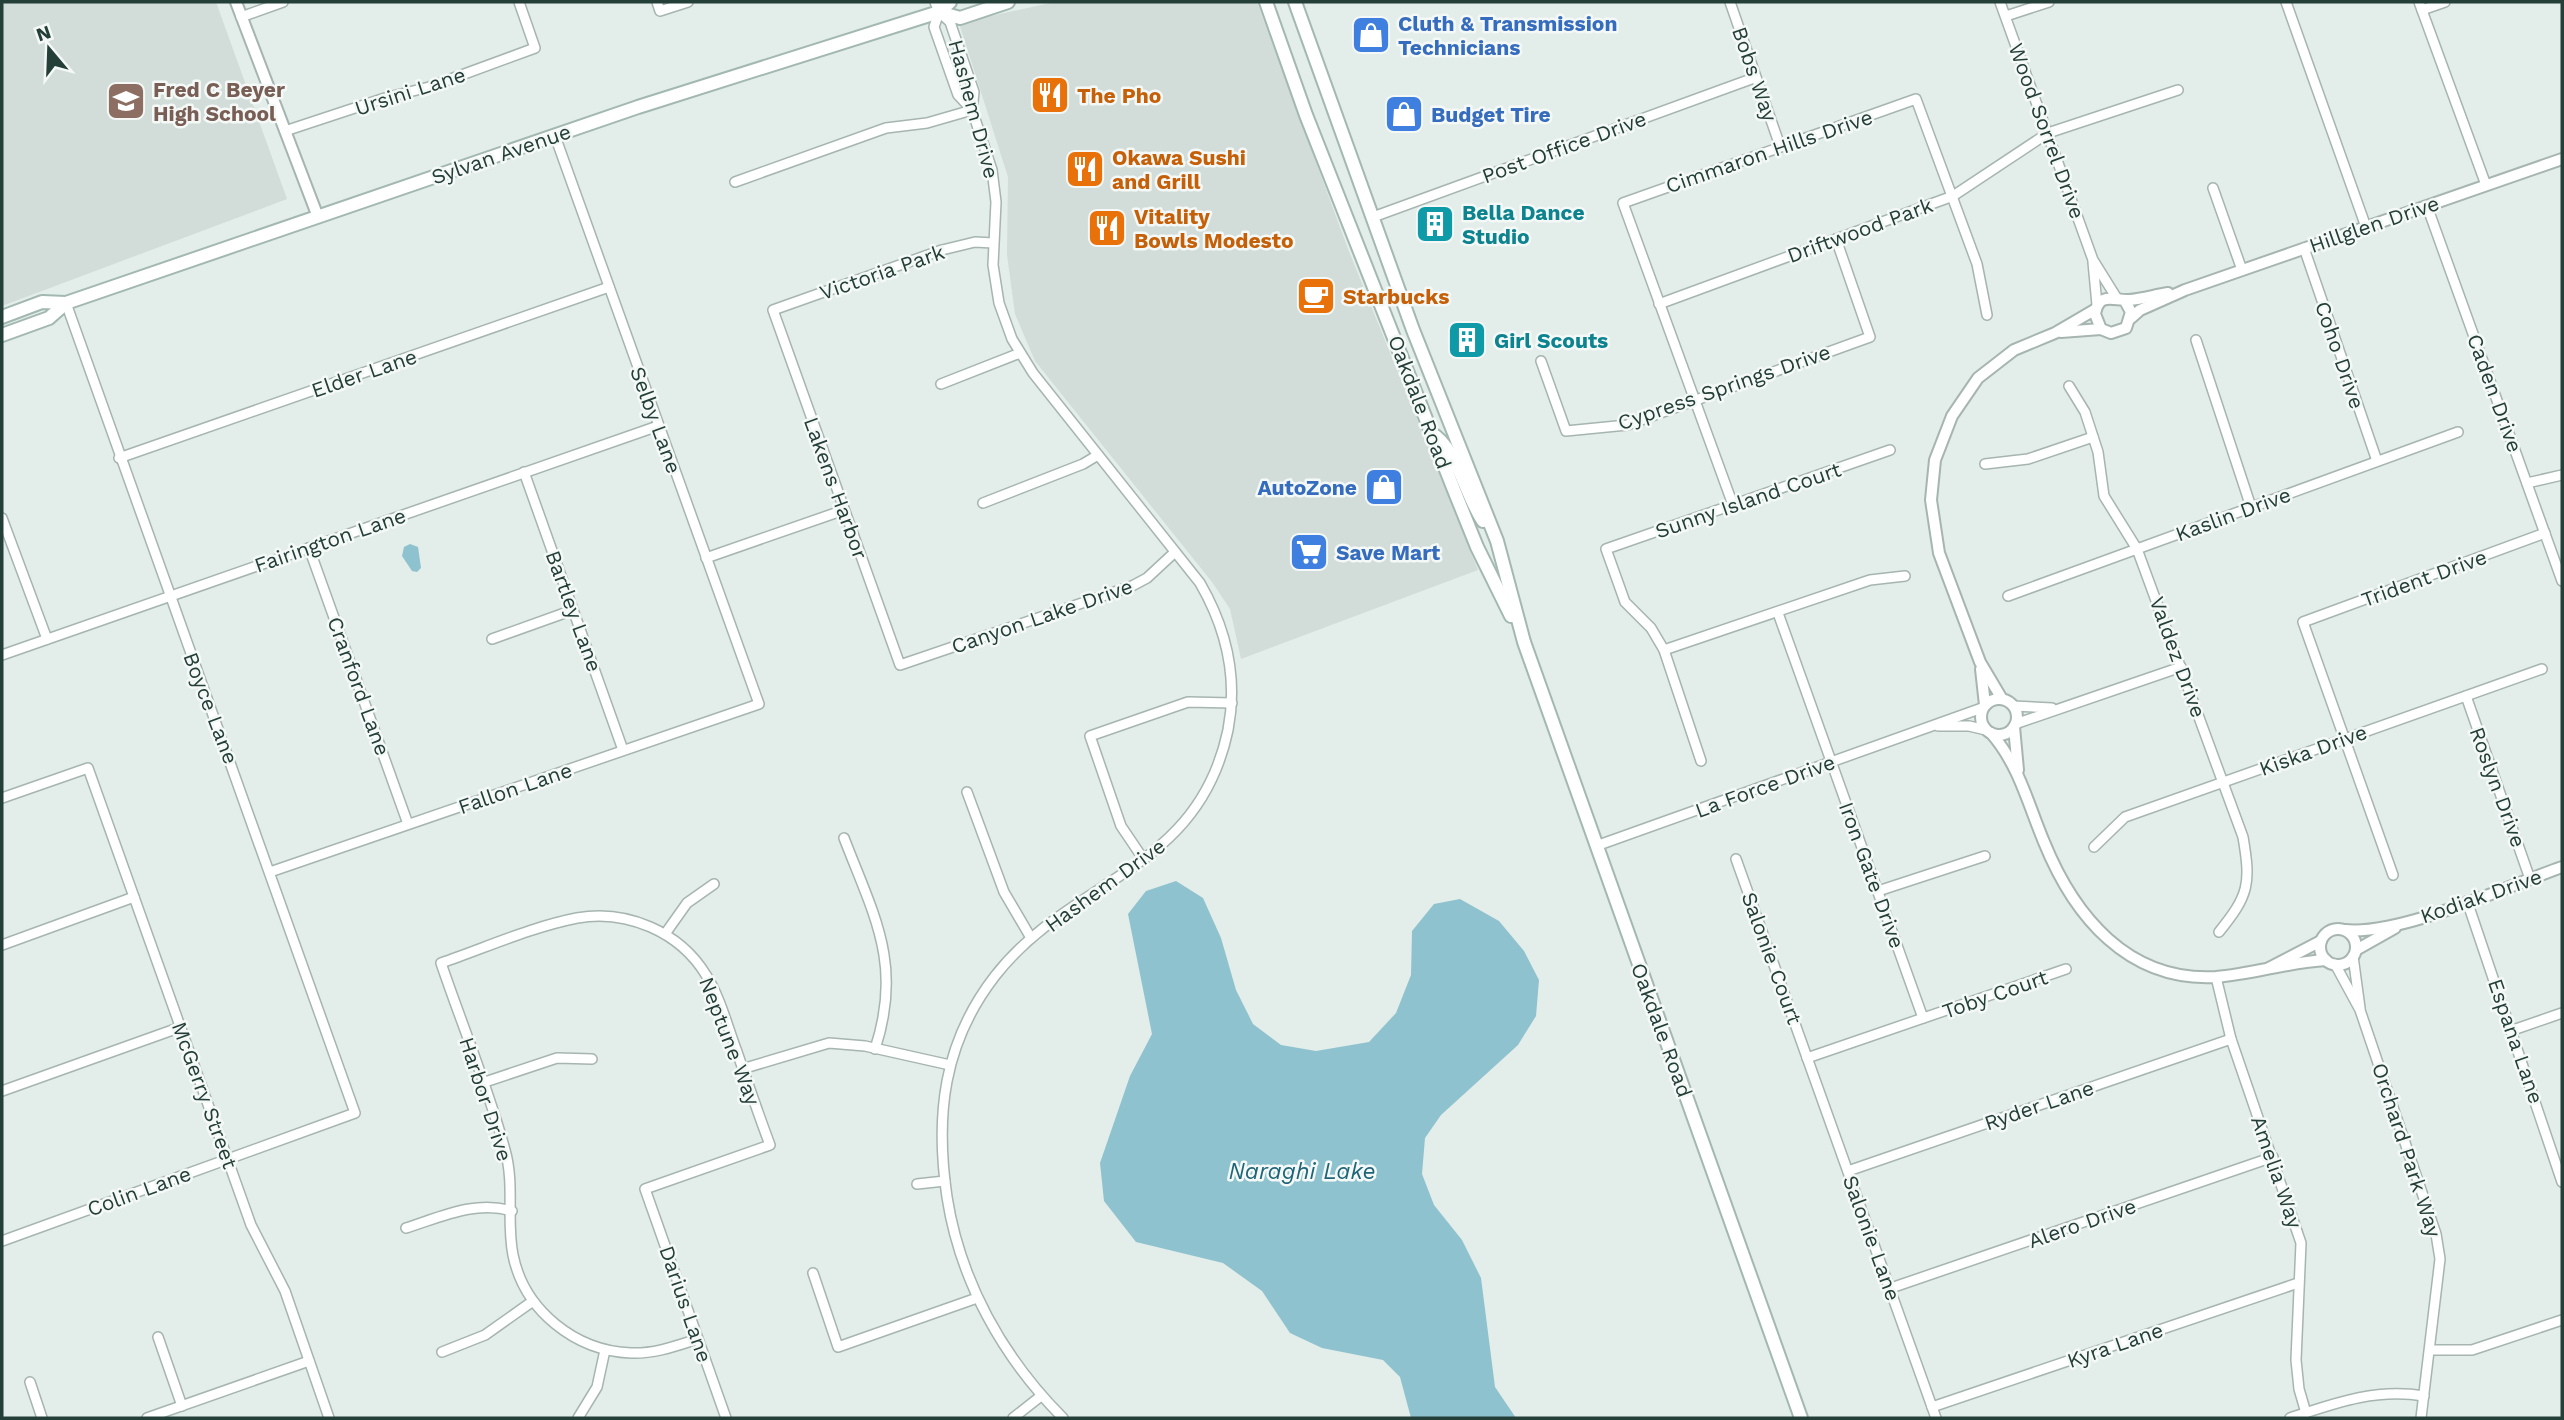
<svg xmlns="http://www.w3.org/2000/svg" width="2564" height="1420" font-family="'Work Sans',sans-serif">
<rect width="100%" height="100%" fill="#e3ede9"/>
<g fill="#d2dcd8">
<polygon points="2,2 216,2 287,199 2,306"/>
<polygon points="1055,2 1257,2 1348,249 1478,570 1241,659 1230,609 1212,582 1035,361 1015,314 1007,255 1008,177 959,23"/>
</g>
<g fill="#8ec2cf">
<polygon points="410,544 418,547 421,568 417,572 412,571 402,556 404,547"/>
<polygon points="1176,881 1203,898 1221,938 1236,990 1253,1024 1281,1045 1316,1051 1369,1042 1396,1013 1411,975 1412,931 1434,904 1460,899 1499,921 1524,951 1539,980 1536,1016 1518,1045 1441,1115 1425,1138 1422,1174 1434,1205 1462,1240 1481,1278 1495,1387 1516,1418 1411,1418 1400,1377 1383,1360 1322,1348 1290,1333 1262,1291 1223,1263 1136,1242 1104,1201 1100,1163 1130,1076 1152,1034 1128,914 1146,891"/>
</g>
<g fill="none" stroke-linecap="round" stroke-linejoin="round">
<g stroke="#a6b5b0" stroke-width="12">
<g id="minor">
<polyline points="657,2 660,11 688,2"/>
<path d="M935,2L939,12L950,22L974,92L972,110L992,170L996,202L993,265L999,303L1012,339L1033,373L1200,583C1226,628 1238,678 1228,730C1198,873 1072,877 995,976C943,1043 935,1116 947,1197C960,1281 1003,1358 1063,1418"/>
<polyline points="1730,2 1780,146"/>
<polyline points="2000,2 2093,260 2116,297"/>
<polyline points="2286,2 2366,227"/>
<polyline points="2419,2 2486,185"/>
<polyline points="2422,10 2445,2"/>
<polyline points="939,12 934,27 958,95 972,110"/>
<polyline points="2006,16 2049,2"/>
<polyline points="241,17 283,2"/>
<polyline points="285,131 385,98 429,87 535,48 519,2"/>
<polyline points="735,182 886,128 927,123 972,110"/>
<polyline points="2213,188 2242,270"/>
<polyline points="2427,206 2562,581"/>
<polyline points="1373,217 1754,78"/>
<polyline points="993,243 975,242 942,250 773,310 900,665 1132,586 1147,578 1175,552"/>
<polyline points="2304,248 2377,461"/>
<polyline points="2093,262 2097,305"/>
<polyline points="1659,304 1953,196 2048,133 2178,90"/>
<polyline points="2196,340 2251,507"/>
<polyline points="1541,361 1566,431 1627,425 1870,337 1836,239"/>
<polyline points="941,384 1020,353"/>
<path d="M2069,386L2085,412L2098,452L2104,496L2137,549L2243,837C2251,884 2249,895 2219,932"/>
<polyline points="119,458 609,287"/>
<polyline points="1985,464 2028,459 2093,437"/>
<polyline points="524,472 623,750"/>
<polyline points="2527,483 2562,475"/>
<polyline points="983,503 1083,464 1098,455"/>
<polyline points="1733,505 1623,203 1916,99 1977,264 1987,315"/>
<polyline points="2,518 47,639"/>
<polyline points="309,548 408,824"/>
<polyline points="706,558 844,510"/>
<polyline points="2008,596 2458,432"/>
<polyline points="1778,613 1923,1018"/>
<polyline points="492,639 573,610"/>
<polyline points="1664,650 1870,580 1905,576"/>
<polyline points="2,655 658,426"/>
<polyline points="2466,696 2530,879"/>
<polyline points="2013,706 2052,708"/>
<polyline points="2015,724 2181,667"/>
<polyline points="1938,726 1969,726 1986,730"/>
<polyline points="1701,761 1664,650 1651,628 1625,602 1606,549 1890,450"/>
<polyline points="967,792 1004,892 1031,938"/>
<polyline points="2,798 88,768 251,1225 285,1291 329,1418"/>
<path d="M844,838C874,916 903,964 875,1049"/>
<polyline points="1596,846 1982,708"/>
<polyline points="2094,847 2125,817 2542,669"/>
<polyline points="1736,859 1936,1418"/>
<polyline points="1144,860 1121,826 1090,736 1188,702 1232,703"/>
<polyline points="270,872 759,704 555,136"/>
<polyline points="2393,875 2303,622 2545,533"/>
<polyline points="1878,891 1985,856"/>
<polyline points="2467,901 2562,1182"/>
<polyline points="665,934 687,903 714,884"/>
<polyline points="2,945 134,897"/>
<polyline points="2353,956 2360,1008"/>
<polyline points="2335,964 2360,1010 2436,1234 2440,1259 2421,1418"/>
<polyline points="2216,977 2231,1039 2301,1243 2296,1360 2299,1389 2306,1413"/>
<polyline points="2513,1030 2562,1013"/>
<polyline points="1807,1058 2066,969"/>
<polyline points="742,1069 829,1043 865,1046 950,1065"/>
<polyline points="482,1083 557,1058 592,1059"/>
<polyline points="2,1091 181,1027"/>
<polyline points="1848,1171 2231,1039"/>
<polyline points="917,1184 945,1181"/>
<path d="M406,1228C441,1217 475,1200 512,1211"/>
<polyline points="2,1241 355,1113 66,303"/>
<polyline points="813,1273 838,1347 977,1298"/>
<polyline points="1891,1288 2273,1157"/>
<polyline points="158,1337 182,1406"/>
<path d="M698,1339C676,1346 654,1354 631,1353C575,1351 524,1310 513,1255C506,1220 515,1185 505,1150C488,1087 462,1025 441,963C485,948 531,927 577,918C627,909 680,932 706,975C720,997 727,1025 736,1049C747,1081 758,1113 770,1145L645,1189L726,1418"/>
<polyline points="2430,1350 2472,1350 2562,1320"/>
<polyline points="442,1352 485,1335 533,1301"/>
<polyline points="30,1382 42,1418"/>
<polyline points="1932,1407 2298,1283"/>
<polyline points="147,1418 309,1361"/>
<polyline points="578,1418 597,1387 605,1350"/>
<polyline points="1013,1418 1041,1396"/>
<path d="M2290,1418C2335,1403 2375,1388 2424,1396"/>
</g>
</g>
<g stroke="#a6b5b0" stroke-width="14">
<g id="tertiary">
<polyline points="236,2 318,217"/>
<path d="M2125,301L2131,312L2126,328L2111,333L2101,329L2095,314C2099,291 2114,301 2129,300C2142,299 2155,295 2168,293"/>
<polyline points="2131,318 2140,310 2185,290 2562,159"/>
<polyline points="2061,332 2101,329"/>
<polyline points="1981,669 1985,705"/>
<circle cx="1999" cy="717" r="18"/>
<polyline points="2002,699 1980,662 1939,553 1931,500 1935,460 1952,416 1978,378 2014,350 2055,333 2096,309"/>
<polyline points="2014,727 2018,770"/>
<path d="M1991,733C2019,765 2028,804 2044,842C2074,916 2128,982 2216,977C2253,974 2289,962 2326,960"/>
<circle cx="2338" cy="947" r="18"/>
<path d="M2345,930C2399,936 2508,886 2562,867"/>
<polyline points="2356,950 2395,928"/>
<polyline points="2269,968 2321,941"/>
</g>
</g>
<g stroke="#a2b8b1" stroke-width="16">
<g id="secondary">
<polyline points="1266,2 1306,115 1454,490 1477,547 1511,616"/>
<polyline points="1295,2 1413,330 1497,541 1524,642 1801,1418"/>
<polyline points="939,12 960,18 1008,2"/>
<polyline points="2,317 42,302 66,303 638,107 939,12 950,2"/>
<polyline points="2,335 49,318 66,303"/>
<path d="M1431,433C1457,448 1465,494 1483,521"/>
</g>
</g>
<use href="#minor" stroke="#fff" stroke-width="9"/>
<use href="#tertiary" stroke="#fff" stroke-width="10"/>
<use href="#secondary" stroke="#fff" stroke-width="12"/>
</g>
<defs>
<g id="shop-square" transform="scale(2.0125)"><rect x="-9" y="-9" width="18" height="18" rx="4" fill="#3f7fe0" stroke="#f4f9f7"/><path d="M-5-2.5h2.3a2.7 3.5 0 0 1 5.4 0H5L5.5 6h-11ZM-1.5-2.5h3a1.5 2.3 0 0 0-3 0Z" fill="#fff"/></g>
<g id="restaurant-square" transform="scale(2.0125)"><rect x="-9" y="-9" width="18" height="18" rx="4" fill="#e8710a" stroke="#f4f9f7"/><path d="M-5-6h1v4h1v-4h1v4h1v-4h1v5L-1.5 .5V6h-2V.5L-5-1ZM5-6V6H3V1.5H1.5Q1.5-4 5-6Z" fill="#fff"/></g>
<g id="school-square" transform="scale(2.0125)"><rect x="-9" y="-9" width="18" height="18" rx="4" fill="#8d6e63" stroke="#f4f9f7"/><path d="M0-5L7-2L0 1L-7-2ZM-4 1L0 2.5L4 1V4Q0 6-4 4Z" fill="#fff"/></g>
<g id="building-square" transform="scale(2.0125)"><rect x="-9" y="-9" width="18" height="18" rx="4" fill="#0f9aa8" stroke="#f4f9f7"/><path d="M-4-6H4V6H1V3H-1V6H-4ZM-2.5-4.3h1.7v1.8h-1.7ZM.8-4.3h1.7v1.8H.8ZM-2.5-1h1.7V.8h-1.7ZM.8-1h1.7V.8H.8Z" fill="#fff"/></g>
<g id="cafe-square" transform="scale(2.0125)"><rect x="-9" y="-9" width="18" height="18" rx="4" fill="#e8710a" stroke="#f4f9f7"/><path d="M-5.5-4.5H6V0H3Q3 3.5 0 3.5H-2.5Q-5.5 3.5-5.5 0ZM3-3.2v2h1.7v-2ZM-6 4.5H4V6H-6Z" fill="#fff"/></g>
<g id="supermarket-square" transform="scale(2.0125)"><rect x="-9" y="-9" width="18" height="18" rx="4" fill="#3f7fe0" stroke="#f4f9f7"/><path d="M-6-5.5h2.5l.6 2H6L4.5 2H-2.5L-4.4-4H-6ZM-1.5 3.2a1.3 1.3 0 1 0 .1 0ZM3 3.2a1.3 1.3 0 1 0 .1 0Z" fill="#fff"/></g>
</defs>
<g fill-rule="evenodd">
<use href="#shop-square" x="1371" y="35"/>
<use href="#restaurant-square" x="1050" y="95"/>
<use href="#school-square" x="126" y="101"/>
<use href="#shop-square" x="1404" y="114"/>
<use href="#restaurant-square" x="1085" y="169"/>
<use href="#building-square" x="1435" y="224"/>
<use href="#restaurant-square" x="1107" y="228"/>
<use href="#cafe-square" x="1316" y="296"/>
<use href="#building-square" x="1467" y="340"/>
<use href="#shop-square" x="1384" y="487"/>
<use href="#supermarket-square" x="1309" y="552"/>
</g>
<g text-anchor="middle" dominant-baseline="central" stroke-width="5" stroke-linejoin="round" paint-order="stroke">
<g font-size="21" font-weight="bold" fill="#366cbe" stroke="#f4f9f7" text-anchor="start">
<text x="1398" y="23">Cluth &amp; Transmission<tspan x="1398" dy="24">Technicians</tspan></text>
<text x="1431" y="114">Budget Tire</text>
<text x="1357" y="487" text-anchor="end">AutoZone</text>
<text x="1336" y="552">Save Mart</text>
</g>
<g font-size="21" fill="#243e38" stroke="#f4f9f7">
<text transform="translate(1755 74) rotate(71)">Bobs Way</text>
<text transform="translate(410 91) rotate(-18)">Ursini Lane</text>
<text transform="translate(974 109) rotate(75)">Hashem Drive</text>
<text transform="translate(2047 131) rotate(70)">Wood Sorrel Drive</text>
<text transform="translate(1564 147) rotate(-20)">Post Office Drive</text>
<text transform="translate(1769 151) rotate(-19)">Cimmaron Hills Drive</text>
<text transform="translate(501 154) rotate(-19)">Sylvan Avenue</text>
<text transform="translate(2374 224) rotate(-19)">Hillglen Drive</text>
<text transform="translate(1860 230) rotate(-20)">Driftwood Park</text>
<text transform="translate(882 272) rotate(-19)">Victoria Park</text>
<text transform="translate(2340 355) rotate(71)">Coho Drive</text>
<text transform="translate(364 373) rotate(-19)">Elder Lane</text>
<text transform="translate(1724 387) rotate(-19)">Cypress Springs Drive</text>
<text transform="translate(2495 393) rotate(70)">Caden Drive</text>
<text transform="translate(1420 402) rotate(69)">Oakdale Road</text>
<text transform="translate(656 420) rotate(70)">Selby Lane</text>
<text transform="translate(836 488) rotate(70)">Lakens Harbor</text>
<text transform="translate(1748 500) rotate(-19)">Sunny Island Court</text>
<text transform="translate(2233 514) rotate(-20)">Kaslin Drive</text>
<text transform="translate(330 540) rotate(-19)">Fairington Lane</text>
<text transform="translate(2424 578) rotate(-20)">Trident Drive</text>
<text transform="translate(574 611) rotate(70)">Bartley Lane</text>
<text transform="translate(1042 616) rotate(-19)">Canyon Lake Drive</text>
<text transform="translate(2178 657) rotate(70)">Valdez Drive</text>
<text transform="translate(359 686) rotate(70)">Cranford Lane</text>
<text transform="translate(211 708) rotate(69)">Boyce Lane</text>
<text transform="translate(2313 750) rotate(-20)">Kiska Drive</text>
<text transform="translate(1765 786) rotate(-20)">La Force Drive</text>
<text transform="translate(2498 787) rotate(70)">Roslyn Drive</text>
<text transform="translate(515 788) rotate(-19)">Fallon Lane</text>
<text transform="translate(1872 875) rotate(70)">Iron Gate Drive</text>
<text transform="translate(1105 885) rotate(-36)">Hashem Drive</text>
<text transform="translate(2481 896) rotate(-19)">Kodiak Drive</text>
<text transform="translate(1772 958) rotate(70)">Salonie Court</text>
<text transform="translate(1995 994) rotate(-19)">Toby Court</text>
<text transform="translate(1662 1030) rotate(70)">Oakdale Road</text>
<text transform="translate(730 1041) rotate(69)">Neptune Way</text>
<text transform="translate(2516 1041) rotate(71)">Espana Lane</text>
<text transform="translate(205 1095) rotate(70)">McGerry Street</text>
<text transform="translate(486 1099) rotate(72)">Harbor Drive</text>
<text transform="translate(2039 1105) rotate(-19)">Ryder Lane</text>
<text transform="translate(2407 1150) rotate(72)">Orchard Park Way</text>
<text transform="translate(2277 1172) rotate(71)">Amelia Way</text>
<text transform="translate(139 1191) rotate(-20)">Colin Lane</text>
<text transform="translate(2082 1223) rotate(-19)">Alero Drive</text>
<text transform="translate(1872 1238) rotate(70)">Salonie Lane</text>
<text transform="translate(686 1304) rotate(71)">Darius Lane</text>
<text transform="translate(2115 1345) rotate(-19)">Kyra Lane</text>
</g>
<g font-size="21" font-weight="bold" fill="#785e54" stroke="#f4f9f7" text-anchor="start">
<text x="153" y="89">Fred C Beyer<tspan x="153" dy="24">High School</tspan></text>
</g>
<g font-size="21" font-weight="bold" fill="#c56008" stroke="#f4f9f7" text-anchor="start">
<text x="1077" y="95">The Pho</text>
<text x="1112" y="157">Okawa Sushi<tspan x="1112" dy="24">and Grill</tspan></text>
<text x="1134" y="216">Vitality<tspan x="1134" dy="24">Bowls Modesto</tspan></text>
<text x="1343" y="296">Starbucks</text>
</g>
<g font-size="21" font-weight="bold" fill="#0d838f" stroke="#f4f9f7" text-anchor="start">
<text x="1462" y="212">Bella Dance<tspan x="1462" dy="24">Studio</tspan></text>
<text x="1494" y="340">Girl Scouts</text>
</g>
<g font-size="23" font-style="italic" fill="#1f6478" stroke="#f4f9f7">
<text x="1302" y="1171">Naraghi Lake</text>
</g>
</g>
<rect width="2564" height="1420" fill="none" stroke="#243e38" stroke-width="7"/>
<g transform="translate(49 49) rotate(341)" stroke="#f4f9f7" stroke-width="5" paint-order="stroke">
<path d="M0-5L12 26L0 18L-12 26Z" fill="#243e38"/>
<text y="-10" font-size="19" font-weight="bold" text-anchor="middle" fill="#243e38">N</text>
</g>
</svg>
